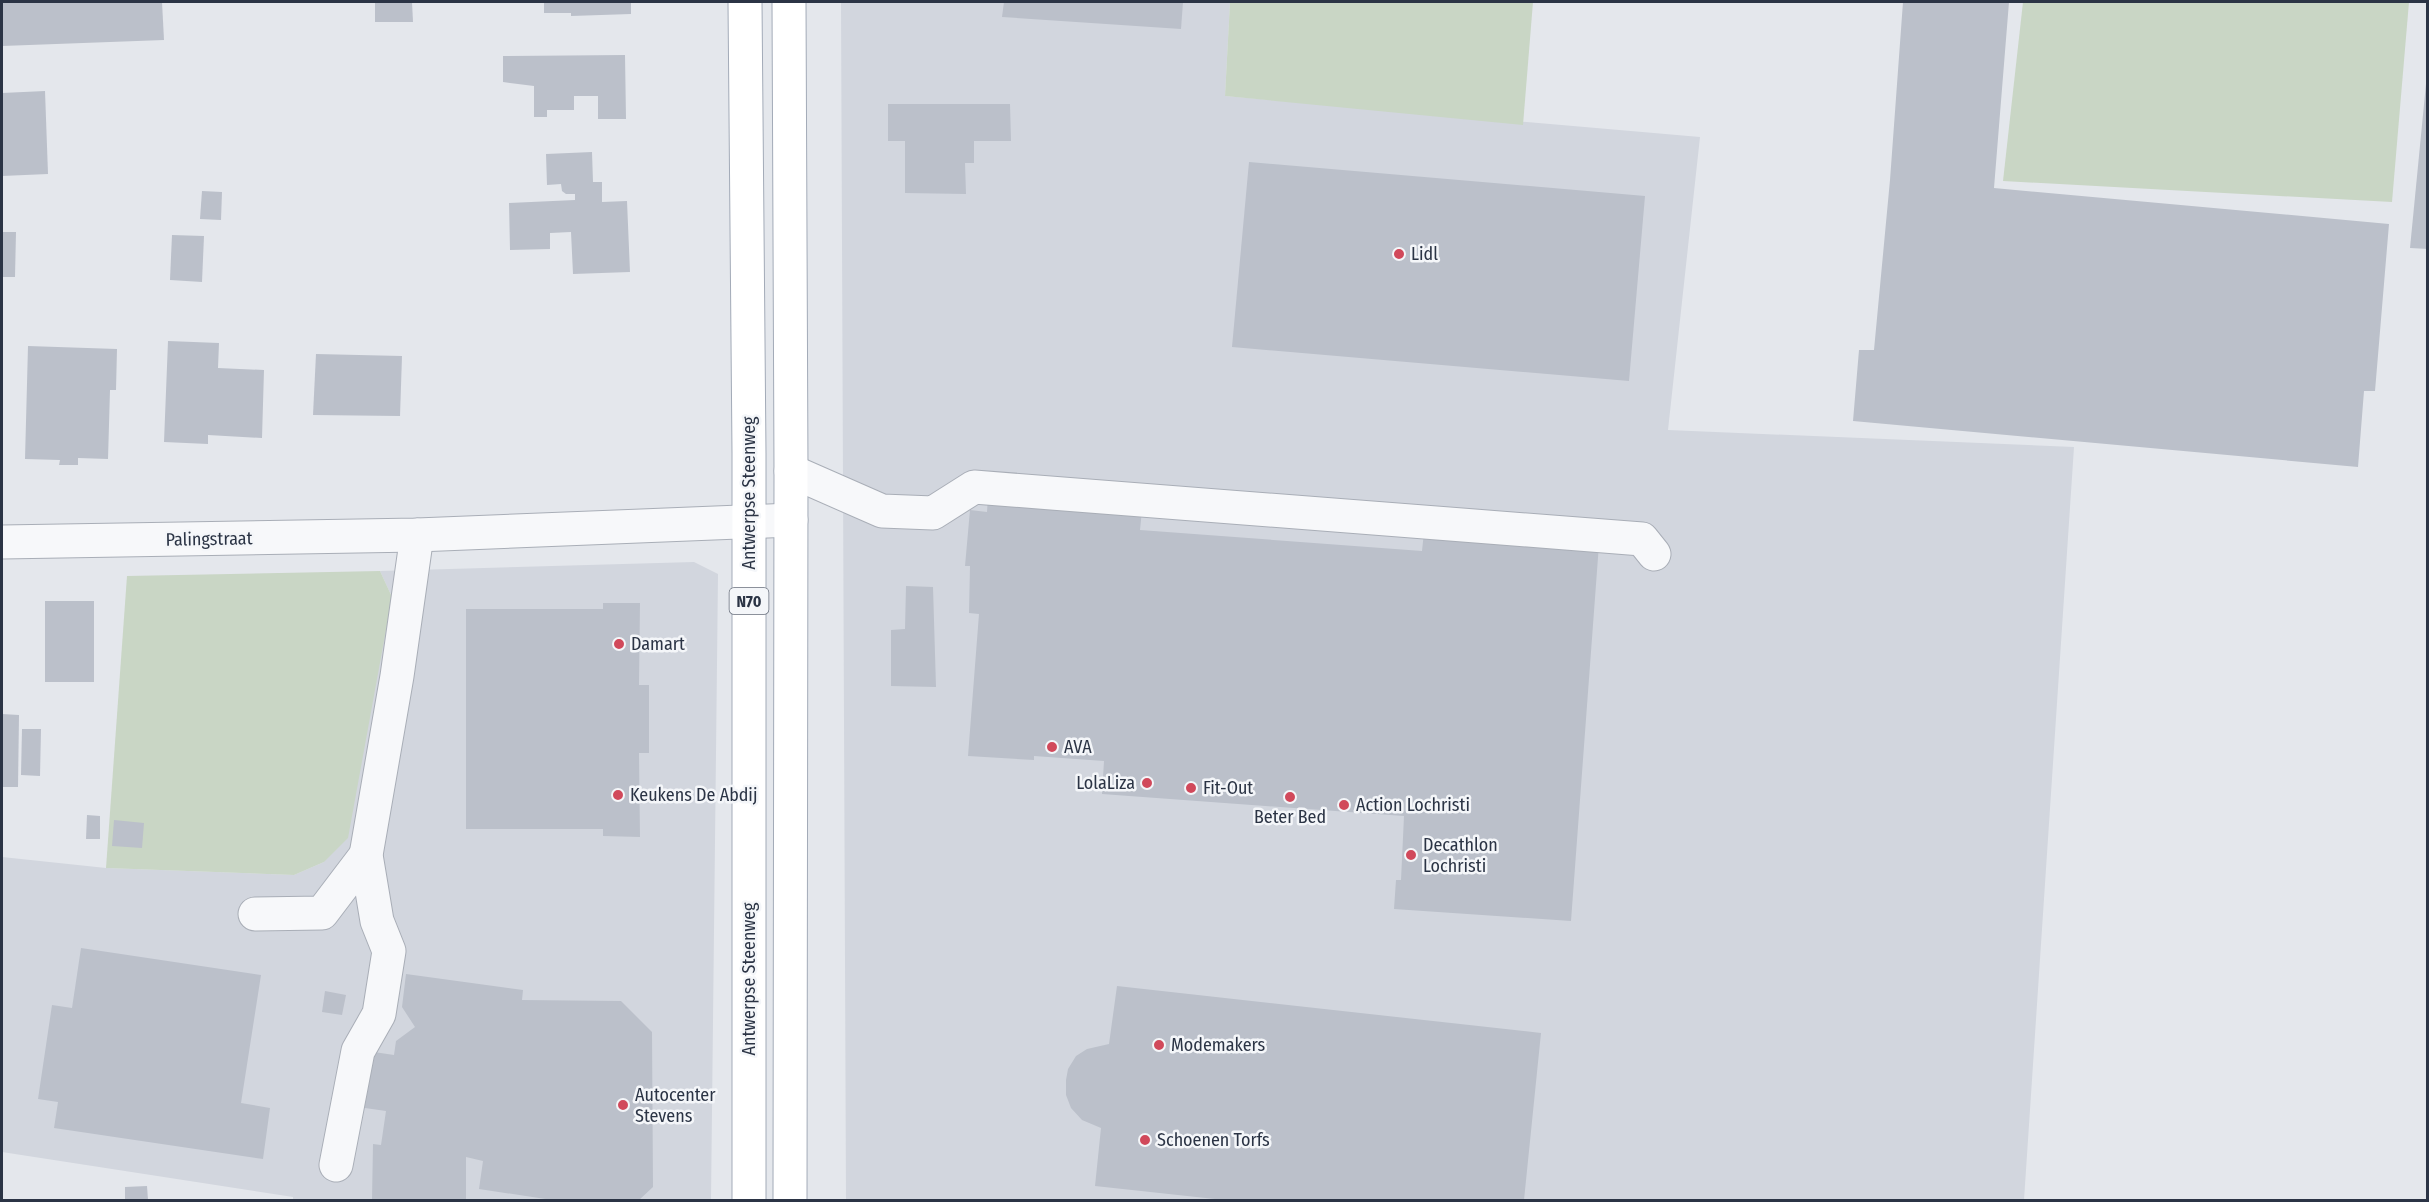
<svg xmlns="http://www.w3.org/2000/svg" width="2429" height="1202" font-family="'Fira Sans Condensed',sans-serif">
<rect width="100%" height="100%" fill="#e4e7ec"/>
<g fill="#d2d6de">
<polygon points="841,2 1230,2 1225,96 1700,137 1668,430 2074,447 2024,1200 846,1200"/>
<polygon points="694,562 718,574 711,1200 293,1200 293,1197 2,1152 2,857 106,868 294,875 324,862 392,597 380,571"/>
</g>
<g fill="#c9d6c5">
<polygon points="1230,2 1533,2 1523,125 1225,96"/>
<polygon points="2023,2 2409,2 2392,202 2003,181"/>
<polygon points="380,571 392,597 348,838 324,862 294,875 106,868 127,576"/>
</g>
<g fill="#bbc0ca">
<polygon points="2,2 162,2 164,40 2,46"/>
<polygon points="375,2 412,2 413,22 375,22"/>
<polygon points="544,2 631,2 631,14 571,16 571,13 544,13"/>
<polygon points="1004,2 1183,2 1181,29 1002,17"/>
<polygon points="1903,2 2009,2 1994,188 2389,224 2375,391 2364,391 2358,467 1853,421 1859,350 1874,350 1890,180"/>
<polygon points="625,55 626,119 598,119 598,96 574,96 574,110 547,110 547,117 534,117 534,86 503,82 503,56"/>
<polygon points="2426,84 2428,84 2428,249 2410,248"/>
<polygon points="45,91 48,174 2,176 2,93"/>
<polygon points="888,104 1010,104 1011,141 974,141 974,163 965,163 966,194 905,193 905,141 888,141"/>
<polygon points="592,152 593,182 602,182 602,202 627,201 630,272 573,274 571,232 550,233 550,249 510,250 509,203 575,200 575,194 566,194 562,191 561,184 547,185 546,154"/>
<polygon points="1249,162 1645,196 1629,381 1232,347"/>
<polygon points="202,191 222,192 221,220 200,219"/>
<polygon points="2,232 16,232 15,277 2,277"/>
<polygon points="172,235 204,236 202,282 170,280"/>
<polygon points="168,341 219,343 218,368 264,370 262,438 208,435 208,444 164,442"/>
<polygon points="28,346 117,349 116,390 110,390 108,459 78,458 78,465 59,465 60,460 25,459"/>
<polygon points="316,354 402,356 400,416 313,415"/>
<polygon points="988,497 1142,510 1140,530 1422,551 1424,532 1599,544 1571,921 1394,909 1396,880 1401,880 1404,816 1102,794 1104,761 1034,756 1034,760 968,756 979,614 969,613 970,566 965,566 970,510 987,512"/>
<polygon points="906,586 933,587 936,687 891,686 891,630 905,629"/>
<rect x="45" y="601" width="49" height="81"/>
<polygon points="603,603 640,603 639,685 649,685 649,753 639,753 640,837 603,836 603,829 466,829 466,609 603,609"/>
<polygon points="2,714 19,715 18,787 2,787"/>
<polygon points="22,729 41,729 40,776 21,775"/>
<polygon points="87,815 100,816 100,839 86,839"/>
<polygon points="114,820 144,823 142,848 112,846"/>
<polygon points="81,948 261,975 241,1103 270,1108 263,1159 54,1128 58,1102 38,1099 52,1005 72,1008"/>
<polygon points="406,974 523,990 522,1000 621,1001 652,1032 653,1187 639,1200 552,1200 479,1189 483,1161 466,1157 466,1200 372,1200 373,1144 381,1145 386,1111 358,1107 367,1051 394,1055 396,1041 415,1027 402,1007"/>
<polygon points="1117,986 1541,1033 1524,1200 1224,1200 1095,1186 1101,1128 1082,1120 1071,1108 1066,1095 1066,1080 1068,1069 1076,1056 1087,1049 1109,1044"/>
<polygon points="325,991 346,995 342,1015 322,1012"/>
<polygon points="147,1186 148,1200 125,1200 125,1187"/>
</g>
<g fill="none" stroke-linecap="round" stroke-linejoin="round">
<g stroke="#a9aeb7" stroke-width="35">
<g id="minor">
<polyline points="791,471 882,511 933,513 974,487 1642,539 1654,554"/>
<polyline points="2,542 417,535 791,520"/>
<polyline points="255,914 322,913 366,855"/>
<polyline points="336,1165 358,1051 379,1014 389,951 377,921 366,855 397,676 417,535"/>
</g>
</g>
<g stroke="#a3abb8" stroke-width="35">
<g id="major">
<polyline points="745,2 749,453 749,1200"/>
<polyline points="789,2 791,471 790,1200"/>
</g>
</g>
<use href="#minor" stroke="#f7f8fa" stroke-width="33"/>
<use href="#major" stroke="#fff" stroke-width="33"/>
</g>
<g fill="#d1495b" stroke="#f4f6f9" stroke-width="2">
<circle cx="1399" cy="254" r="6"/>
<circle cx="619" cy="644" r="6"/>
<circle cx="1052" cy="747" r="6"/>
<circle cx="1147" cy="783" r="6"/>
<circle cx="1191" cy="788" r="6"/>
<circle cx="618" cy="795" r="6"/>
<circle cx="1290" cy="797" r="6"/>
<circle cx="1344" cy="805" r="6"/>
<circle cx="1411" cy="855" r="6"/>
<circle cx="1159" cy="1045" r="6"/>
<circle cx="623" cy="1105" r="6"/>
<circle cx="1145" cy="1140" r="6"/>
</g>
<g text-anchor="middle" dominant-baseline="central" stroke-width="5" stroke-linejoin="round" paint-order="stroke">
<rect fill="#f4f6f9" stroke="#676e7b" stroke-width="1.5" x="729.5" y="588" width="39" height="26" rx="4.5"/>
<g font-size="16" font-weight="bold" fill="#2b3445">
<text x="749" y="601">N70</text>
</g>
<g font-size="18" fill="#2b3445" stroke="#f4f6f9" text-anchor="start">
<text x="1411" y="254">Lidl</text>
<text x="631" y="644">Damart</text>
<text x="1064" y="747">AVA</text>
<text x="1135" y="783" text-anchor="end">LolaLiza</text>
<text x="1203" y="788">Fit-Out</text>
<text x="630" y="795">Keukens De Abdij</text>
<text x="1356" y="805">Action Lochristi</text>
<text x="1290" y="817" text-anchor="middle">Beter Bed</text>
<text x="1423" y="845">Decathlon<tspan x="1423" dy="21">Lochristi</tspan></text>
<text x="1171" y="1045">Modemakers</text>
<text x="635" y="1095">Autocenter<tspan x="635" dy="21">Stevens</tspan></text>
<text x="1157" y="1140">Schoenen Torfs</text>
</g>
<g font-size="18" fill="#2b3445" stroke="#f4f6f9">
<text transform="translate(749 493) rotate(-90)">Antwerpse Steenweg</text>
<text transform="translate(209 539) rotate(-1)">Palingstraat</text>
<text transform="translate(749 979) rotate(-90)">Antwerpse Steenweg</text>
</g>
</g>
<rect width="2429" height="1202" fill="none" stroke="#2b3445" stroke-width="6"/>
</svg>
